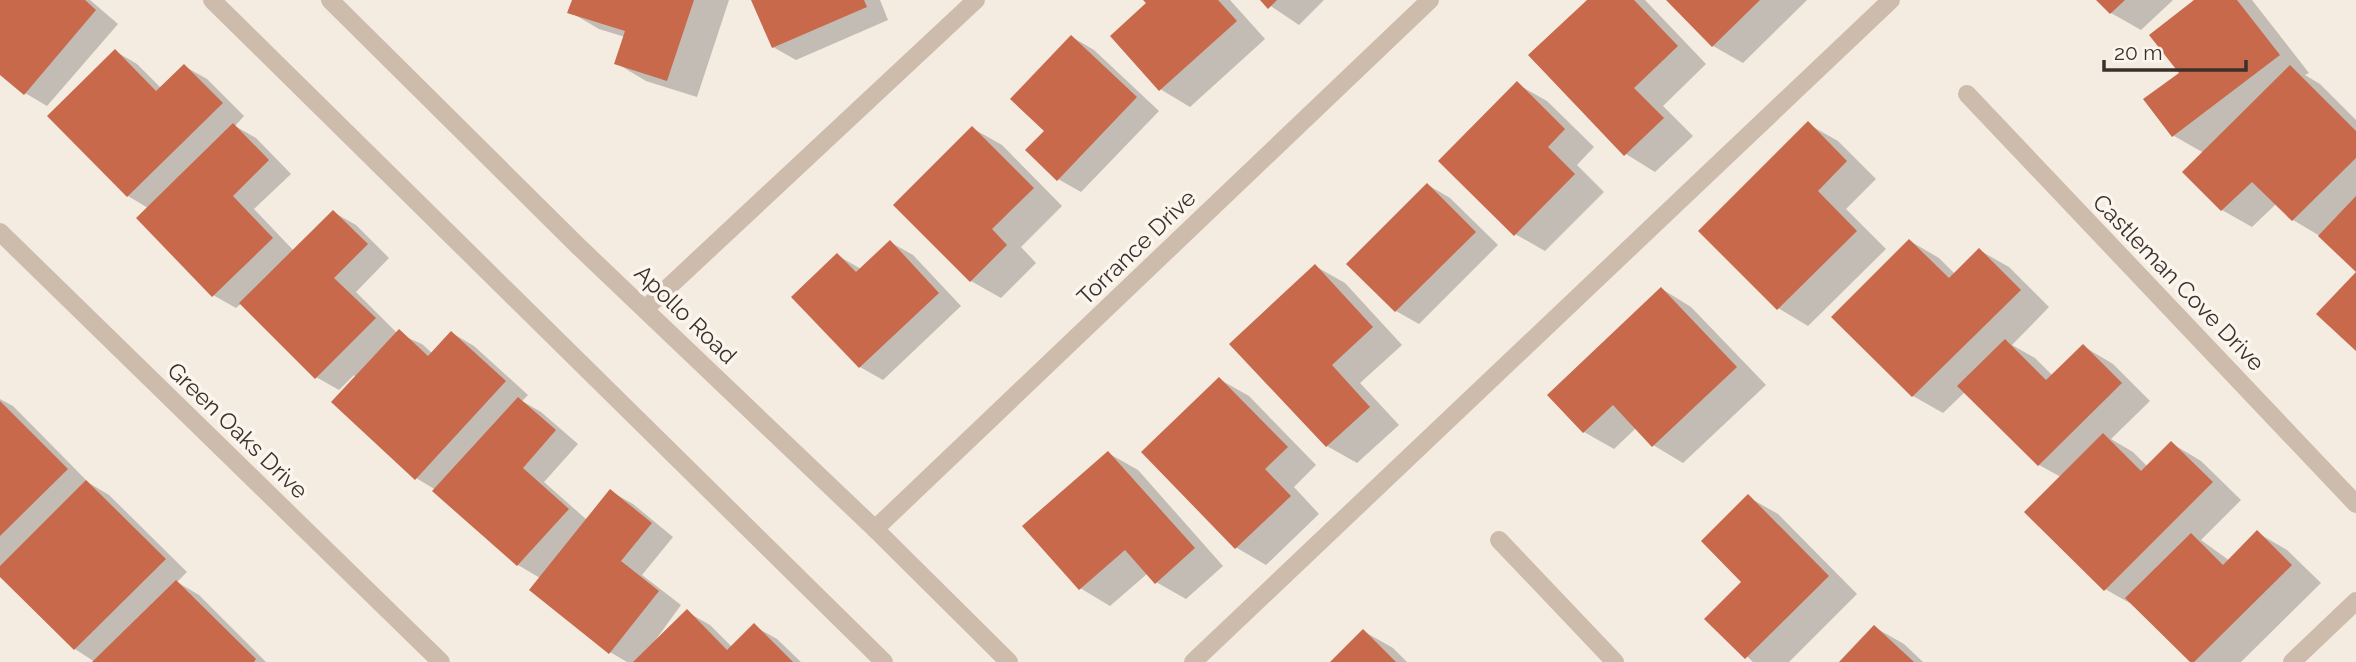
<svg xmlns="http://www.w3.org/2000/svg" width="2356" height="662" font-family="Raleway,sans-serif">
<rect width="100%" height="100%" fill="#f4ebe1"/>
<g fill="#0003">
<polygon points="0,0 90,0 118,24 47,106 25,93 0,73"/>
<polygon points="573,0 729,0 697,97 646,81 616,63 625,37 599,29 570,12"/>
<polygon points="753,0 880,0 888,20 796,60 773,47"/>
<polygon points="1146,0 1230,0 1265,39 1190,107 1160,89 1149,3"/>
<polygon points="1262,0 1324,0 1299,25"/>
<polygon points="1589,0 1645,0 1706,64 1663,106 1693,136 1655,172 1626,154"/>
<polygon points="1668,0 1807,0 1743,63 1713,46"/>
<polygon points="2099,0 2173,0 2141,30 2111,13"/>
<polygon points="2197,0 2252,0 2309,73 2305,75 2320,84 2356,120 2356,269 2320,236 2293,220 2276,204 2252,227 2222,210 2184,172 2204,153 2174,136 2181,73"/>
<polygon points="1072,37 1094,50 1159,111 1081,192 1058,179 1046,131"/>
<polygon points="115,51 137,64 161,88 184,66 207,79 244,116 235,126 256,138 291,174 254,209 294,251 333,212 356,225 389,258 356,292 397,333 422,344 433,354 452,333 474,346 528,395 522,401 541,412 578,444 544,482 587,520 610,491 633,504 673,537 642,575 681,605 649,649 687,612 710,625 732,647 754,626 777,639 801,662 627,662 610,652 540,578 518,565 436,490 416,478 354,375 339,390 316,377 242,303 236,308 213,295 148,208 128,196"/>
<polygon points="1517,84 1547,101 1594,147 1577,165 1604,192 1545,251 1515,234"/>
<polygon points="1808,124 1838,141 1876,179 1846,209 1886,249 1808,326 1778,308"/>
<polygon points="972,128 1002,145 1062,206 1021,247 1036,263 1001,298 971,281"/>
<polygon points="1428,185 1450,198 1498,245 1419,324 1396,311"/>
<polygon points="1910,241 1939,258 1955,274 1979,250 2009,267 2049,307 2012,345 2035,358 2053,376 2083,346 2113,364 2150,401 2111,439 2133,452 2148,467 2171,443 2201,461 2241,500 2201,540 2230,561 2258,533 2287,550 2321,583 2241,662 2193,662 2135,606 2105,589 2061,477 2039,465 1965,392 1943,413 1913,396 1833,317"/>
<polygon points="890,242 913,255 961,306 883,380 860,367 793,297 837,255 861,269"/>
<polygon points="1315,266 1345,283 1402,345 1360,383 1399,425 1357,463 1327,446"/>
<polygon points="1662,289 1691,307 1766,385 1683,463 1653,445 1636,428 1614,449 1584,432"/>
<polygon points="1219,379 1249,396 1316,465 1294,487 1319,514 1266,565 1237,548 1144,452"/>
<polygon points="0,399 13,406 89,483 109,495 187,572 177,582 199,595 266,662 95,662 75,649 0,575"/>
<polygon points="1108,453 1138,470 1223,566 1186,599 1156,582 1148,573 1110,606 1080,588"/>
<polygon points="1748,497 1778,514 1857,594 1789,662 1753,662 1707,619 1744,582"/>
<polygon points="1874,627 1904,644 1923,662 1842,662"/>
<polygon points="1363,631 1393,648 1407,662 1332,662"/>
</g>
<g fill="#c8694b">
<polygon points="0,0 85,0 96,10 24,95 0,75"/>
<polygon points="572,0 694,0 667,81 614,64 625,31 567,13"/>
<polygon points="751,0 864,0 867,7 772,48"/>
<polygon points="1143,0 1218,0 1237,21 1159,91 1110,36 1146,3"/>
<polygon points="1260,0 1277,0 1268,9"/>
<polygon points="1587,0 1634,0 1678,46 1634,88 1664,118 1624,156 1528,55"/>
<polygon points="1666,0 1760,0 1712,47"/>
<polygon points="2096,0 2125,0 2110,14"/>
<polygon points="2194,0 2237,0 2280,55 2172,137 2143,99 2179,73 2149,35"/>
<polygon points="1071,35 1137,97 1057,181 1025,150 1044,131 1010,99"/>
<polygon points="115,49 156,91 184,64 223,103 127,197 47,116"/>
<polygon points="2290,65 2356,131 2356,158 2292,221 2252,182 2221,211 2182,172"/>
<polygon points="1517,81 1565,129 1548,147 1575,174 1514,236 1438,161"/>
<polygon points="1808,121 1847,161 1818,191 1857,231 1777,310 1698,231"/>
<polygon points="233,123 269,160 233,196 273,238 212,297 136,218"/>
<polygon points="972,126 1034,188 992,229 1007,245 970,282 893,205"/>
<polygon points="1427,183 1476,232 1395,312 1346,264"/>
<polygon points="2356,196 2356,351 2316,314 2356,272 2318,236"/>
<polygon points="333,210 368,244 334,278 376,318 315,379 239,303"/>
<polygon points="1909,239 1949,278 1979,248 2021,290 1912,397 1831,317"/>
<polygon points="890,240 939,293 859,368 791,297 837,253 856,272"/>
<polygon points="1315,264 1373,327 1332,365 1370,407 1326,447 1229,344"/>
<polygon points="1661,287 1737,367 1652,447 1613,405 1583,433 1547,395"/>
<polygon points="399,329 428,356 451,331 506,381 415,480 331,402"/>
<polygon points="2005,339 2046,380 2083,344 2122,383 2038,466 1957,386"/>
<polygon points="1219,377 1288,447 1265,469 1291,496 1235,549 1141,452"/>
<polygon points="518,397 556,430 523,468 569,509 517,566 432,491"/>
<polygon points="0,401 68,469 0,536"/>
<polygon points="2103,433 2141,471 2171,441 2213,482 2104,591 2024,512"/>
<polygon points="1108,451 1195,548 1155,584 1125,550 1079,590 1022,526"/>
<polygon points="86,480 166,559 74,650 0,577 0,566"/>
<polygon points="610,489 652,523 621,561 659,591 609,654 529,590"/>
<polygon points="1748,494 1829,576 1745,659 1704,619 1741,582 1701,541"/>
<polygon points="2257,530 2292,565 2194,662 2190,662 2125,598 2191,533 2223,565"/>
<polygon points="176,580 256,659 254,662 92,662"/>
<polygon points="687,609 727,650 754,623 793,662 633,662"/>
<polygon points="1874,625 1914,662 1839,662"/>
<polygon points="1363,629 1396,662 1330,662"/>
</g>
<g fill="none" stroke-linecap="round" stroke-linejoin="round">
<g stroke="#cdbbac" stroke-width="18">
<polyline points="212,0 884,662"/>
<polyline points="330,0 578,246 875,529 1009,662"/>
<polyline points="1967,94 2356,504"/>
<polyline points="0,232 441,662"/>
<polyline points="645,309 976,0"/>
<polyline points="875,529 1430,0"/>
<polyline points="1499,540 1615,662"/>
<polyline points="1193,662 1891,0"/>
<polyline points="2292,662 2356,601"/>
</g>
</g>
<g text-anchor="middle" dominant-baseline="central" stroke-width="7" stroke-linejoin="round" paint-order="stroke">
<g font-size="23" fill="#3b302b" stroke="#fbf5ee">
<text transform="translate(1136 247) rotate(-44)">Torrance Drive</text>
<text transform="translate(2179 282) rotate(46)">Castleman Cove Drive</text>
<text transform="translate(686 314) rotate(44)">Apollo Road</text>
<text transform="translate(238 430) rotate(44)">Green Oaks Drive</text>
</g>
</g>
<path d="M2104 60v10h142v-10" fill="none" stroke="#3b302b" stroke-width="3.5"/>
<text x="2114" y="60" font-size="21" fill="#3b302b" stroke="#fbf5ee" stroke-width="5" paint-order="stroke">20 m</text>
</svg>
